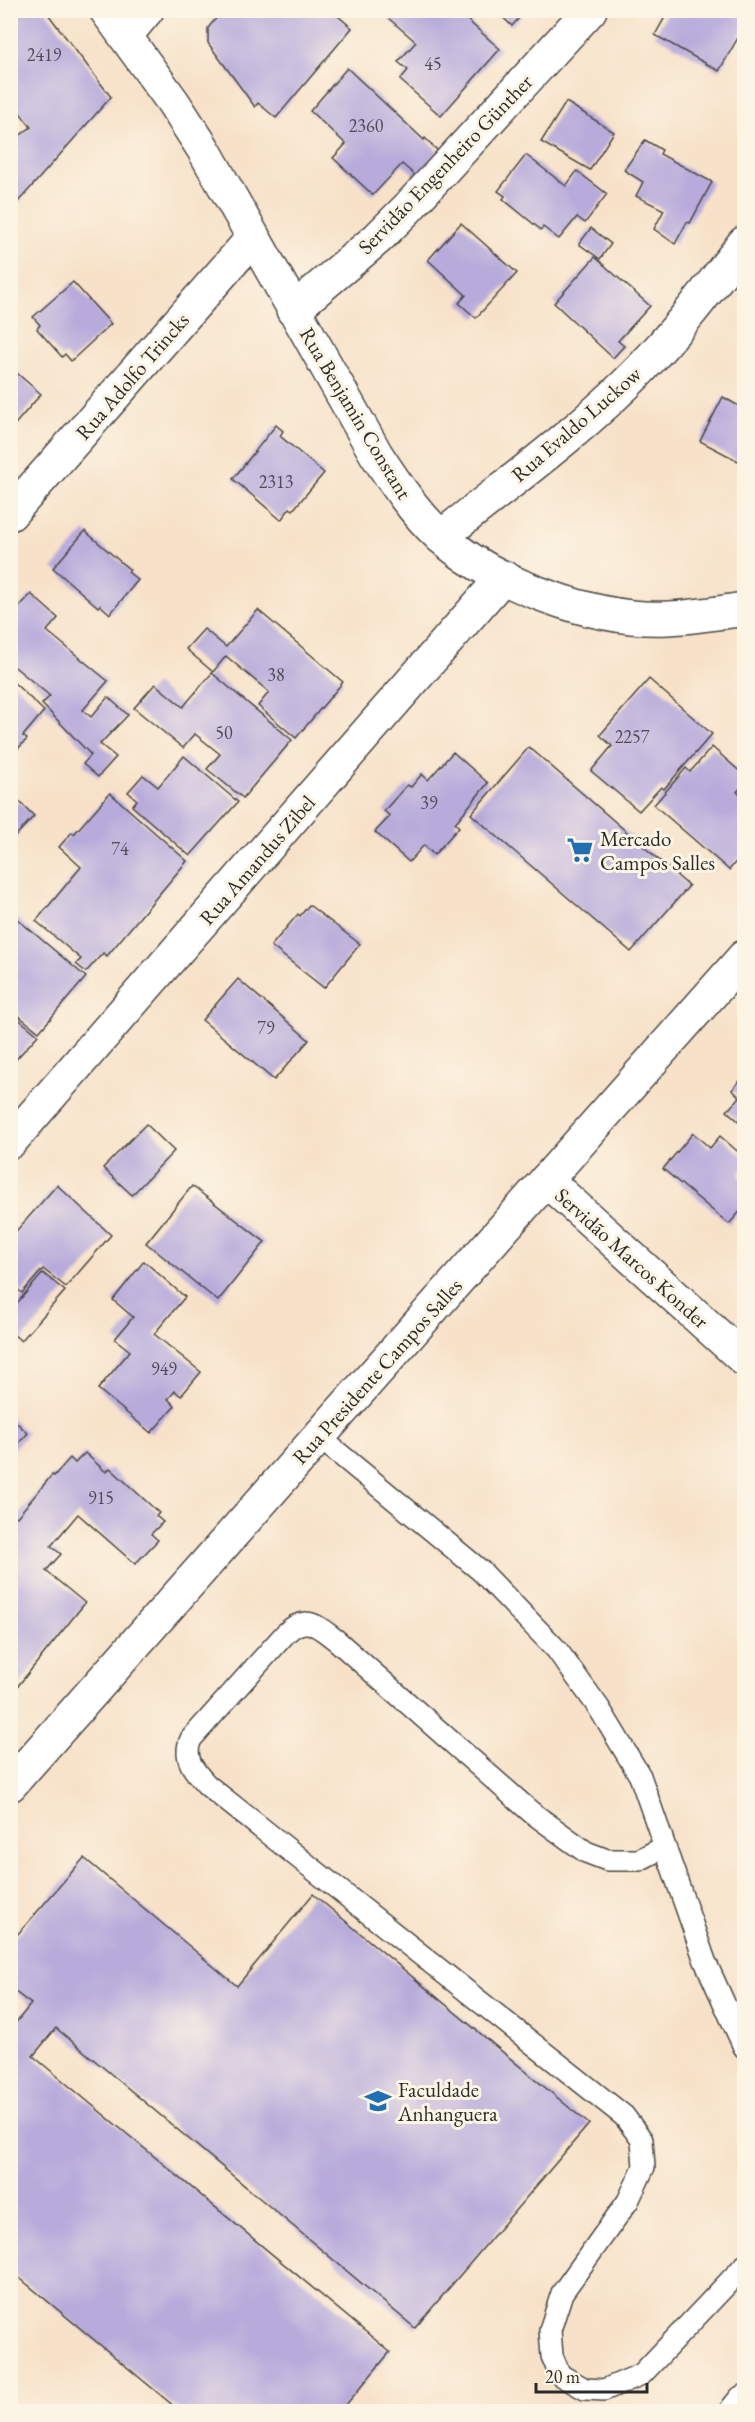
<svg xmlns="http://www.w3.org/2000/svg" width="755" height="2422" font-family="'EB Garamond',serif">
<rect width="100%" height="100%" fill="#fcf5e5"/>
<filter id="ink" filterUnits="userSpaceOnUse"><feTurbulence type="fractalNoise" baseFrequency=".0167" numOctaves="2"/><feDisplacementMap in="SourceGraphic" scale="12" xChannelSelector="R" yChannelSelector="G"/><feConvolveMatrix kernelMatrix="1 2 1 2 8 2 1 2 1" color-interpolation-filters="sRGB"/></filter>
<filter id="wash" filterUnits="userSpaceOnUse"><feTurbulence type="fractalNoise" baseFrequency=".008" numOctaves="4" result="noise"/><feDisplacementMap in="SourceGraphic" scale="24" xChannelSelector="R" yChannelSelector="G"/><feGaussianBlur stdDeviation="1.35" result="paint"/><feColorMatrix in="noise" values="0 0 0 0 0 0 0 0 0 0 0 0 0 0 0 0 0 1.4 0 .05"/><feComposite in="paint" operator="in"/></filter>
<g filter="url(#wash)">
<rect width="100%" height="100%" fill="#f7e2c9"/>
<g id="blocks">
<g fill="#b8abdb">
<polygon points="10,10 45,10 111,97 10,211 10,143 31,127 10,100"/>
<polygon points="223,10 331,10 352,28 276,118 258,103 255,107 208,43 208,28"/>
<polygon points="392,10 456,10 500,49 441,116 400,80 408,70 398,62 416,42 387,17"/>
<polygon points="495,10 526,10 512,26"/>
<polygon points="669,10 744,10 744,27 719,71 655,35"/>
<polygon points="347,68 424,140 425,138 439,152 417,177 402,164 373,195 333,158 346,144 310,111"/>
<polygon points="566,102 614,132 590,170 541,142"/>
<polygon points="645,140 662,150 660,154 712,182 690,223 687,222 675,244 654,229 664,210 636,196 643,182 624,170"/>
<polygon points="526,155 566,186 577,171 607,194 585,223 577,217 559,239 543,227 541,230 503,199 505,196 498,191"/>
<polygon points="461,223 517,273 476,318 459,303 466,295 428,260"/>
<polygon points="591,228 611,244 600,259 579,244"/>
<polygon points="595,257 650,306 618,341 624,346 613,358 554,303"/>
<polygon points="73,282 111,324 71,361 65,354 62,357 37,329 40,325 33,317"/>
<polygon points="10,367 41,394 10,430"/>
<polygon points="723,397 744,409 744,464 700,441"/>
<polygon points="276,425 283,431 280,436 324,473 293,510 290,508 281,520 233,479"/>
<polygon points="85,531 130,570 128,572 138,580 110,614 100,605 98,607 53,568"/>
<polygon points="31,594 58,618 47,631 108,681 83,710 91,717 108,697 128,715 100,744 116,757 98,777 83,764 91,755 42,704 50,696 10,663 10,617"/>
<polygon points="258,610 343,682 296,738 258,706 269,692 226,656 213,672 186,649 204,629 226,647"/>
<polygon points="212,673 292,740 243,798 207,769 220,754 195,734 183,748 134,708 155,684 183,707"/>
<polygon points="10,679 44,711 23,736 27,739 10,757"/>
<polygon points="649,679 712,734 664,789 661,787 639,811 591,771 612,746 600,735"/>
<polygon points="529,747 689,886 631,952 471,814"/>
<polygon points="712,747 744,775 744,784 737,792 744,798 744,852 729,870 654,805 686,768 690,772"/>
<polygon points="453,752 488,783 455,823 459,827 434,855 424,845 409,862 375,832 390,816 384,811 407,785 411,787 422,774 428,780"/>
<polygon points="184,756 238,802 190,856 132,806 137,800 128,792 143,775 158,787"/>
<polygon points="110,793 187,861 107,956 103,953 86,972 76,964 81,959 36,921 81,867 59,847 72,832 74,834"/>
<polygon points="19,801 34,816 10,842 10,811"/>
<polygon points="309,905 360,944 324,988 271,946 298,914 300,916"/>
<polygon points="10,913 86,977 39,1032 10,1009"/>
<polygon points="238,979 309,1040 274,1080 202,1020"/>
<polygon points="10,1012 38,1035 10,1066"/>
<polygon points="744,1076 744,1126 727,1111 740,1097 732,1090"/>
<polygon points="146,1124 174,1151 132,1195 103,1168"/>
<polygon points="693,1133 710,1148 720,1136 744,1157 744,1168 739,1175 744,1180 744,1207 729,1224 663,1169"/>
<polygon points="57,1185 111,1235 66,1287 43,1269 22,1293 10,1283 10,1238"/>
<polygon points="192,1186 265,1242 218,1301 146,1243"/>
<polygon points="144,1261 185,1297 154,1334 201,1372 181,1396 175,1391 168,1399 175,1406 151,1433 98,1389 130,1351 115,1339 133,1317 113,1300"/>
<polygon points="43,1273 65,1291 21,1341 10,1331 10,1311"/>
<polygon points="10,1417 28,1433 10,1453"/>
<polygon points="85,1453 106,1472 110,1468 159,1513 156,1516 163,1522 151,1534 158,1540 135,1564 78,1514 51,1546 61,1554 46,1571 85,1603 13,1692 10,1690 10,1512 17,1517 52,1475 54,1476 70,1458 75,1463"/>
<polygon points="84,1858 237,1986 313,1894 589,2124 415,2328 56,2028 33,2056 390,2352 340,2412 181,2412 10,2270 10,2030 31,2004 10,1988 10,1943"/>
</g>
</g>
</g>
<g filter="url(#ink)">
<use href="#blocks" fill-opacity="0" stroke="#4a4643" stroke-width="1.5"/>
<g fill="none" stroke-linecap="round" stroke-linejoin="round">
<g stroke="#4a4643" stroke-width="24">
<g id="lane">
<polyline points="319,1437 481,1571 557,1650 599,1708 640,1776 705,1961 744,2047"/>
<path d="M664,1847L639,1860H607L586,1852L531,1812L336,1640C317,1626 306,1613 285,1634L191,1739C182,1758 195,1772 207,1785L624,2116L642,2140L644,2167L628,2201L562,2293L550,2330L552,2356L560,2375L585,2389L604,2390L642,2374L744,2266"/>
</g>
</g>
<g stroke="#4a4643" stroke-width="36">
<g id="street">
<polyline points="126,35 147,10"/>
<polyline points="293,310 378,238 407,209 590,10"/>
<polyline points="10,514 253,238"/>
<path d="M441,537C508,483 580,432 640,370C678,330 711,286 744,243"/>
<polyline points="10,1142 503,577"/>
<polyline points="546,1180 744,1359"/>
<polyline points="736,2412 744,2402"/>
</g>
</g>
<g stroke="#4a4643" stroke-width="36">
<g id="secondary">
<path d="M106,10L173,102L204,150L376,454C395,483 414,512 440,536C493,584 597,622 668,618C693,617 719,613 744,609"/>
<polyline points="10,1785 744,957"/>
</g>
</g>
<use href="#lane" stroke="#fff" stroke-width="21"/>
<use href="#street" stroke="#fff" stroke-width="33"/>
<use href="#secondary" stroke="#fff" stroke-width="33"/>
</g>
</g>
<defs>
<g id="supermarket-bare" transform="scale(2.07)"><path d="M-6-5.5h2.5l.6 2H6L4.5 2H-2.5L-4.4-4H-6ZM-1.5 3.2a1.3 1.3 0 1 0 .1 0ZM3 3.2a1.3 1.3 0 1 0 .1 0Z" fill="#1f6fb2" stroke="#fcf5e5" stroke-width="2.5" paint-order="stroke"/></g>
<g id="university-bare" transform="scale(2.07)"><path d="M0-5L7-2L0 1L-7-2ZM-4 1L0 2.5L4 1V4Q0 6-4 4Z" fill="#1f6fb2" stroke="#fcf5e5" stroke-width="2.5" paint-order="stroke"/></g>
</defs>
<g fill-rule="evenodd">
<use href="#supermarket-bare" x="580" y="850"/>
<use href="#university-bare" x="378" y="2101"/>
</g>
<g text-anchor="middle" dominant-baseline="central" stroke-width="6" stroke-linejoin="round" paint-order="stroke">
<g font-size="18" fill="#4e4b57">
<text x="44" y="54">2419</text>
<text x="433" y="63">45</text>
<text x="366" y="125">2360</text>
<text x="276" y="481">2313</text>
<text x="276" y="674">38</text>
<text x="224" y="732">50</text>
<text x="632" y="736">2257</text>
<text x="429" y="802">39</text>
<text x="120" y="848">74</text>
<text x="266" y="1027">79</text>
<text x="164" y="1368">949</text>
<text x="101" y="1497">915</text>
</g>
<g font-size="21" fill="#2b2b2b" stroke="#fcf5e5">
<text transform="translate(445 164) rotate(-46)">Servidão Engenheiro Günther</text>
<text transform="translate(132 376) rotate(-49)">Rua Adolfo Trincks</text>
<text transform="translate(356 413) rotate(59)">Rua Benjamin Constant</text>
<text transform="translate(576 424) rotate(-41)">Rua Evaldo Luckow</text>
<text transform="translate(257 860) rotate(-49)">Rua Amandus Zibel</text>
<text transform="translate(632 1258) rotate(42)">Servidão Marcos Konder</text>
<text transform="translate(377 1371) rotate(-48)">Rua Presidente Campos Salles</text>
</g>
<g font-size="21" fill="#2b2b2b" stroke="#fcf5e5" text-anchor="start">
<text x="600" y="838">Mercado<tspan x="600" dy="24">Campos Salles</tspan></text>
<text x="398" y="2089">Faculdade<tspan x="398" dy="24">Anhanguera</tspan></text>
</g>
</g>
<rect width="755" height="2422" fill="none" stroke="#fcf5e5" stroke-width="36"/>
<path d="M536 2383v9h111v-9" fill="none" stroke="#2b2b2b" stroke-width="3"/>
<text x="545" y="2383" font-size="18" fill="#2b2b2b" stroke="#fcf5e5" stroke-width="4.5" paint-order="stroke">20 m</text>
</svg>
